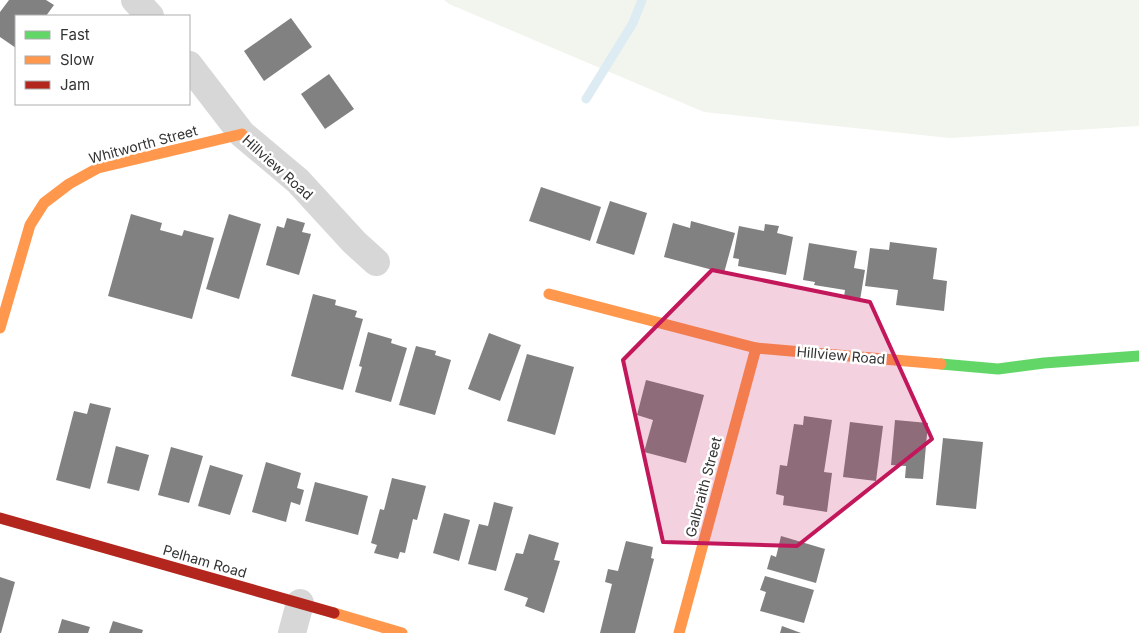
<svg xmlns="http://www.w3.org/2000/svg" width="1139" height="633" font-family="Inter,sans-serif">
<rect width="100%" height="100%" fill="#fff"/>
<polygon fill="#f1f5ed" points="444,0 1139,0 1139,126 950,138 704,112 449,4"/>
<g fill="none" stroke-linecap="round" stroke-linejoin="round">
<polyline stroke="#ddebf3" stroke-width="9" points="586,99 633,23 642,0"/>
</g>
<g fill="#818181">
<polygon points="9,0 46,0 54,5 46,16 16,16 16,48 0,37 0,12"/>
<polygon points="291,18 312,47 264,81 244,51"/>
<polygon points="329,74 354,109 325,129 301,94"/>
<polygon points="541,187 601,207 590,241 529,221"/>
<polygon points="610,201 647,213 634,255 596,243"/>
<polygon points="131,214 162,223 160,230 182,236 184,230 214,238 192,319 108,296"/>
<polygon points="229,214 261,224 239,299 206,289"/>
<polygon points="287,218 305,223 302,232 311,234 299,275 266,265 277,226 284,228"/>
<polygon points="691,221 735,233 724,273 664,257 673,223 690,228"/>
<polygon points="765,224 779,226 777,233 793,237 786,275 738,266 739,259 733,258 739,226 764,231"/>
<polygon points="890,242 937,248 933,279 947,281 944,311 896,305 898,290 865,286 870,248 889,250"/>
<polygon points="809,243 857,251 854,268 865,270 860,300 844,297 845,290 814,285 815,282 803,280"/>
<polygon points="313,294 336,300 335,305 357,311 355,317 363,319 343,390 291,376"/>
<polygon points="368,332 392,339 391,343 407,348 391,402 355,392 362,367 359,366"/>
<polygon points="489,333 521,345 500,401 468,389"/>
<polygon points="416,346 436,351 435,355 451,360 435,415 399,405"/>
<polygon points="527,354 574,367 555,435 507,421"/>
<polygon points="646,380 704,395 686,463 644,452 653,420 637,415"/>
<polygon points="90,403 111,408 90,489 56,480 74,411 87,414"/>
<polygon points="804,416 832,420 824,472 832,473 827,512 783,505 784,496 776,494 780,465 787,466 794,424 803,425"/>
<polygon points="895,420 928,423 923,479 905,478 906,466 891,465"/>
<polygon points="850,422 883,426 876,481 843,477"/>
<polygon points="943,438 983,442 976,509 936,505"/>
<polygon points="116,446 149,455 139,491 107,483"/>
<polygon points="171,447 203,456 189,503 158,495"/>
<polygon points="266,462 301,473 297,488 304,490 300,505 291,502 286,522 252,512"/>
<polygon points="210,465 243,475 230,515 198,506"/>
<polygon points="392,478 426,486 417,520 413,519 405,553 400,552 398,559 374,553 377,545 371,543 380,509 384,510"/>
<polygon points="315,482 368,496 358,535 305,521"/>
<polygon points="494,502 513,507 496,571 468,564 479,524 488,526"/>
<polygon points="444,513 470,520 459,561 433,553"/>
<polygon points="529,534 559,543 554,560 560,561 544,613 525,606 528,598 504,590 516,553 523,554"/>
<polygon points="781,536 825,549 816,583 767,569 771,555 776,557"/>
<polygon points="626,541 653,547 651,558 654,559 635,633 600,633 612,584 605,582 608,569 618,571"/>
<polygon points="765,576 814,590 804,623 760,611 766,592 760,590"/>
<polygon points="0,577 15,582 1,633 0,633"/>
<polygon points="62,619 90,627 88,633 58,633"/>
<polygon points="113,621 143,630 142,633 109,633"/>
<polygon points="782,626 801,633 780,633"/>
</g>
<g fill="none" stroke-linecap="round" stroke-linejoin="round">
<g stroke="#d7d7d7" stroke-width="28">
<polyline points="135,0 150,16"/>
<polyline points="189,65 242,134 298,181 354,242 376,262"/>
<polyline points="292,633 300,603"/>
</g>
<polyline stroke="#63d668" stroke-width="11" points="941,364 998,369 1044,363 1139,356"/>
<g stroke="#ff974d" stroke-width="11">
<polyline points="549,294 756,348 941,364"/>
<polyline points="0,328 30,225 44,203 69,184 98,168 242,134"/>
<polyline points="334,613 402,633"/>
<polyline points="679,633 756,348"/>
</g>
<polyline stroke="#b3261e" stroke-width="11" points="0,518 334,613"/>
</g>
<path fill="#c2185b" fill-opacity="0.2" stroke="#c2185b" stroke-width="4" stroke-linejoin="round" d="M712,270L870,302L932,439L797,546L663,542L623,360Z"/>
<g text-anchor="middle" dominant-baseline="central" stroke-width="5" stroke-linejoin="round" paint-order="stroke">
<g font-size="14" fill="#333" stroke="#fff">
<text transform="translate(143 144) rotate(-15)">Whitworth Street</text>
<text transform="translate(278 167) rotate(42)">Hillview Road</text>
<text transform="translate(841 355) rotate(5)">Hillview Road</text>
<text transform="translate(703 487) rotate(-75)">Galbraith Street</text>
<text transform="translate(205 561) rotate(16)">Pelham Road</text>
</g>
</g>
<rect x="15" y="15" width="175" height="90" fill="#ffffff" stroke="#adadad"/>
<rect x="25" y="31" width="25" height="8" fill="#63d668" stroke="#adadad"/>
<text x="60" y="40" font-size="15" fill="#333333">Fast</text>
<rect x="25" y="56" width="25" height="8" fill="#ff974d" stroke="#adadad"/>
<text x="60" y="65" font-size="15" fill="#333333">Slow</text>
<rect x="25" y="81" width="25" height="8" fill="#b3261e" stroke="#adadad"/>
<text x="60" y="90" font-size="15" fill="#333333">Jam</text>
</svg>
